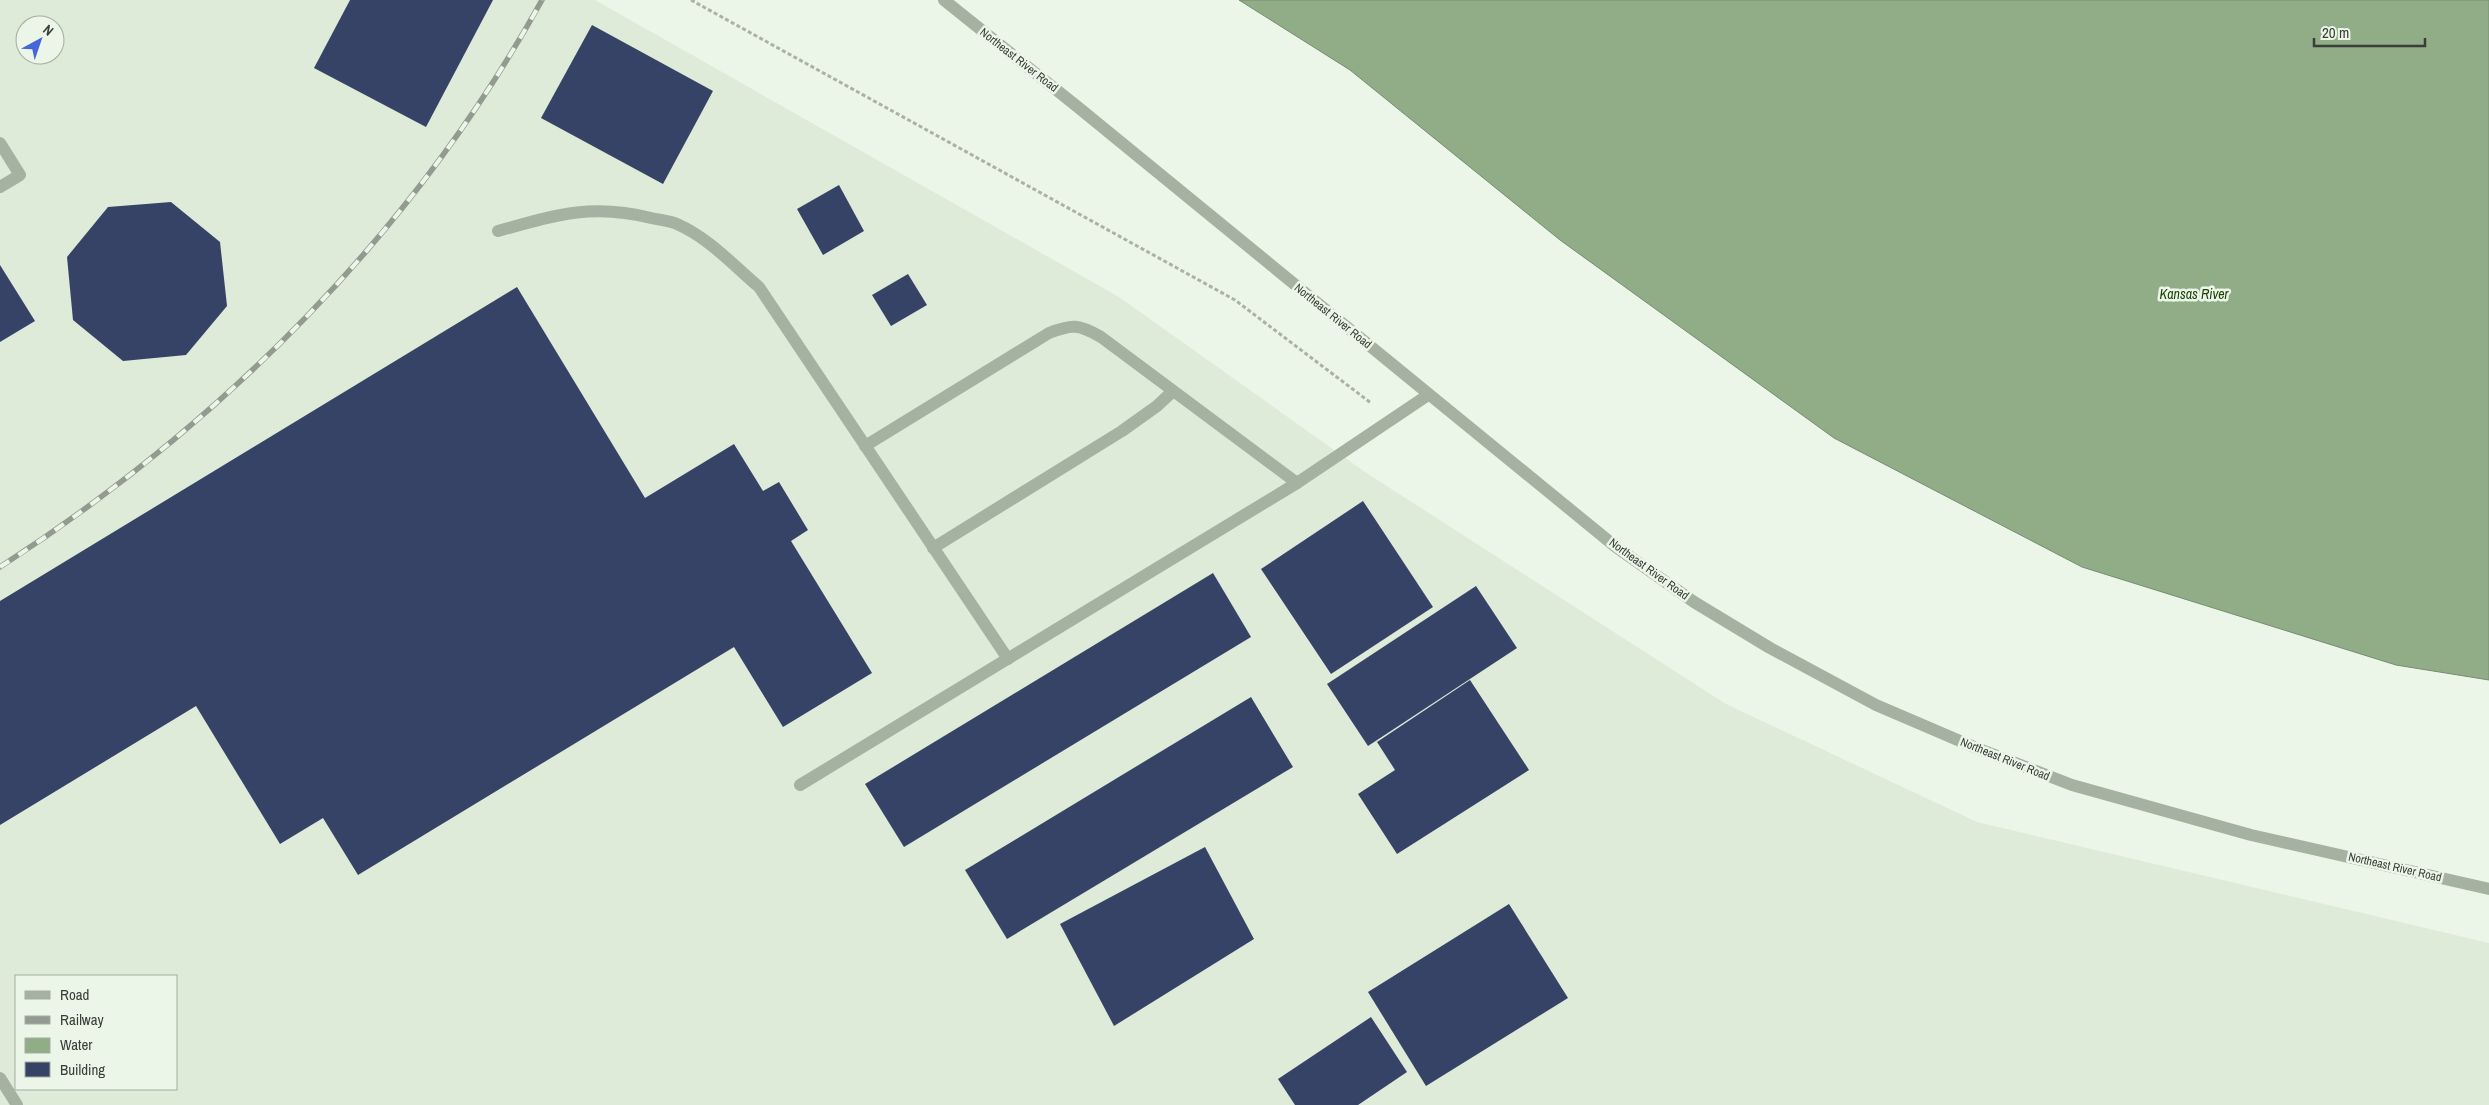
<svg xmlns="http://www.w3.org/2000/svg" width="2489" height="1105" font-family="'Archivo Narrow',sans-serif">
<rect width="100%" height="100%" fill="#ecf6e8"/>
<path fill="#ddebd8" fill-rule="evenodd" d="M0,0H595L1119,297L1365,472L1726,704L1977,822L2489,943V1105H0ZM25,25H55V55H25ZM16,976H176V1089H16Z"/>
<polygon fill="#91ad88" stroke="#778c70" points="1239,0 2489,0 2489,680 2396,665 2082,567 1834,438 1560,240 1350,70"/>
<g fill="#374366">
<polygon points="350,0 493,0 426,127 314,68"/>
<polygon points="592,25 713,91 663,184 541,118"/>
<polygon points="839,185 864,231 823,255 797,209"/>
<polygon points="171,202 220,242 227,306 186,355 123,361 73,320 67,257 108,207"/>
<polygon points="0,265 35,321 0,342"/>
<polygon points="908,274 927,305 891,326 872,295"/>
<polygon points="517,287 645,498 734,444 763,491 779,482 808,530 791,541 872,673 783,727 734,647 358,875 323,818 280,844 196,706 0,825 0,601"/>
<polygon points="1363,501 1433,607 1331,674 1261,569"/>
<polygon points="1213,573 1251,637 904,847 865,784"/>
<polygon points="1476,586 1517,648 1368,746 1327,684"/>
<polygon points="1470,680 1529,770 1397,854 1358,794 1395,770 1377,742"/>
<polygon points="1251,697 1293,767 1007,939 965,870"/>
<polygon points="1205,847 1254,939 1114,1026 1060,924"/>
<polygon points="1509,904 1568,998 1426,1086 1368,992"/>
<polygon points="1371,1017 1407,1072 1358,1105 1295,1105 1278,1079"/>
</g>
<g fill="none" stroke-linecap="round" stroke-linejoin="round">
<polyline stroke="#aab1a7" stroke-width="3" stroke-dasharray="4 2.5" stroke-linecap="butt" points="691,0 1235,300 1371,403"/>
<g stroke="#a6b2a1" stroke-width="12">
<polyline points="944,0 1079,108 1616,547 1694,602 1770,648 1876,705 1974,747 2072,785 2251,835 2489,889"/>
<polyline points="0,143 20,175 0,187"/>
<path d="M498,231C555,215 592,203 651,218C660,220 670,221 677,224C709,238 733,265 759,287L1008,659"/>
<path d="M865,446L1049,333C1072,324 1079,324 1101,337L1297,483"/>
<polyline points="933,548 1122,431 1157,406 1173,391"/>
<polyline points="800,785 1297,483 1428,395"/>
<polyline points="0,1078 17,1105"/>
</g>
<g stroke="#939a90" stroke-width="5.5">
<path id="rail" d="M0,567C222,424 414,232 542,0"/>
</g>
<use href="#rail" stroke="#ecf6e8" stroke-width="4" stroke-dasharray="11" stroke-linecap="butt"/>
</g>
<g text-anchor="middle" dominant-baseline="central" stroke-width="5" stroke-linejoin="round" paint-order="stroke">
<g font-size="12" fill="#3a3e39" stroke="#ecf6e8">
<text transform="translate(1019 60) rotate(38)">Northeast River Road</text>
<text transform="translate(1333 316) rotate(39)">Northeast River Road</text>
<text transform="translate(1649 569) rotate(36)">Northeast River Road</text>
<text transform="translate(2005 759) rotate(22)">Northeast River Road</text>
<text transform="translate(2395 867) rotate(13)">Northeast River Road</text>
</g>
<g font-size="14" font-style="italic" fill="#1d420b" stroke="#ecf6e8">
<text x="2194" y="294">Kansas River</text>
</g>
</g>
<rect x="15" y="975" width="162" height="115" fill="#ecf6e8" stroke="#a5aca2"/>
<rect x="25" y="991" width="25" height="8" fill="#a6b2a1" stroke="#a5aca2"/>
<text x="60" y="1000" font-size="15" fill="#3a3e39">Road</text>
<rect x="25" y="1016" width="25" height="8" fill="#939a90" stroke="#a5aca2"/>
<text x="60" y="1025" font-size="15" fill="#3a3e39">Railway</text>
<rect x="25" y="1038" width="25" height="15" fill="#91ad88" stroke="#a5aca2"/>
<text x="60" y="1050" font-size="15" fill="#3a3e39">Water</text>
<rect x="25" y="1062" width="25" height="15" fill="#374366" stroke="#a5aca2"/>
<text x="60" y="1075" font-size="15" fill="#3a3e39">Building</text>
<g transform="translate(40 40) rotate(40)"><circle r="24" fill="#ecf6e8" stroke="#a5aca2"/>
<path d="M0-4L9 19L0 12L-9 19Z" fill="#4666d9"/>
<text y="-8" font-size="14" font-weight="bold" text-anchor="middle" fill="#3a3e39">N</text>
</g>
<path d="M2314 38v8h111v-8" fill="none" stroke="#3a3e39" stroke-width="2.5"/>
<text x="2322" y="38" font-size="15" fill="#3a3e39" stroke="#ecf6e8" stroke-width="4" paint-order="stroke">20 m</text>
</svg>
